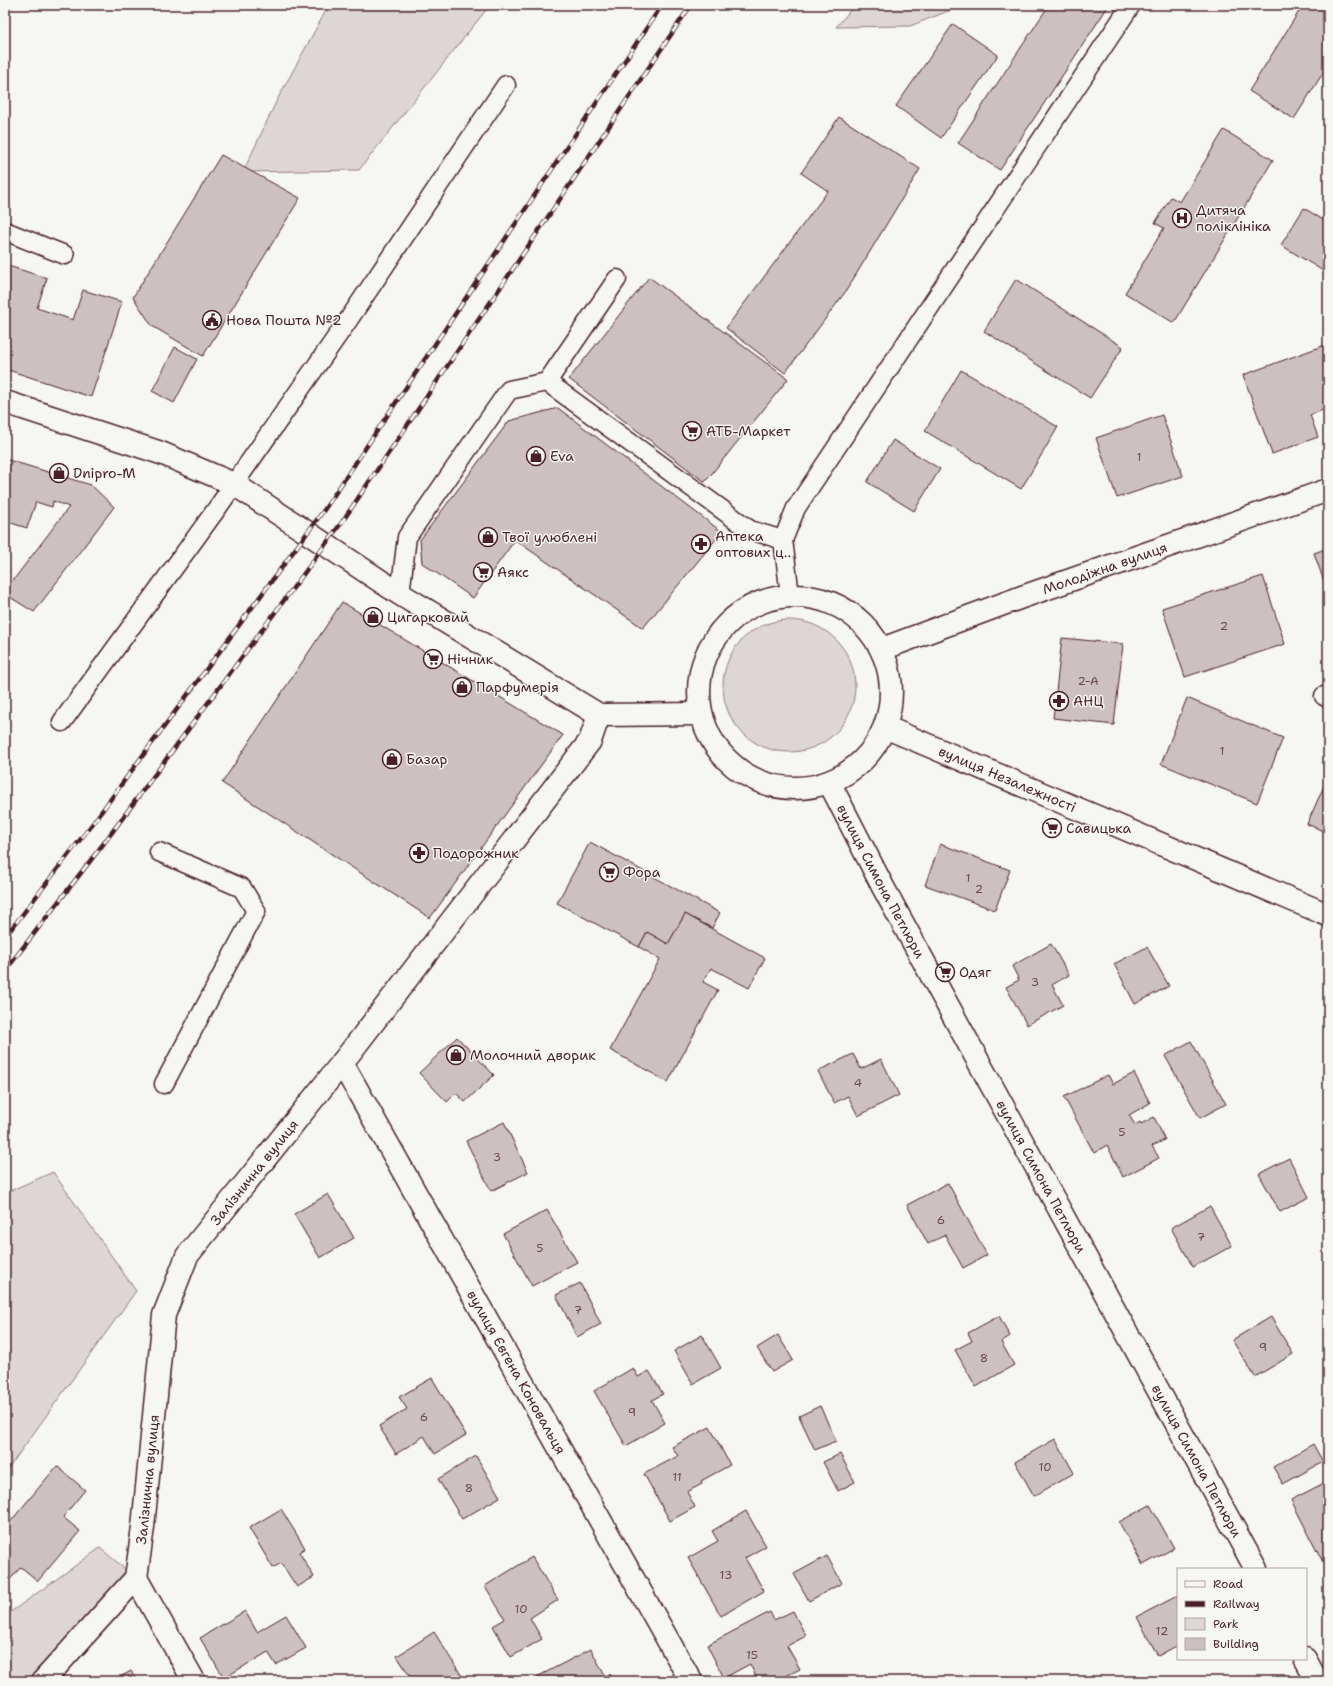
<svg xmlns="http://www.w3.org/2000/svg" width="1333" height="1686" font-family="'Shantell Sans',sans-serif">
<rect width="100%" height="100%" fill="#f6f6f2"/>
<filter id="ink" filterUnits="userSpaceOnUse"><feTurbulence type="fractalNoise" baseFrequency=".025" numOctaves="2"/><feDisplacementMap in="SourceGraphic" scale="8" xChannelSelector="R" yChannelSelector="G"/><feConvolveMatrix kernelMatrix="1 2 1 2 8 2 1 2 1" color-interpolation-filters="sRGB"/></filter>
<g filter="url(#ink)">
<g fill="#ddd6d5" stroke="#947a80">
<polygon points="329,5 490,5 359,170 243,172 277,100"/>
<polygon points="855,5 964,5 910,26 836,27"/>
<circle cx="789" cy="686" r="66"/>
<polygon points="53,1172 136,1291 5,1473 5,1193"/>
<polygon points="100,1548 136,1578 47,1681 5,1681 5,1616"/>
</g>
<g fill="#ccc1c0" stroke="#4a1f2b">
<polygon points="1049,5 1109,5 1000,170 958,143"/>
<polygon points="1303,5 1328,5 1328,65 1294,119 1249,91"/>
<polygon points="953,24 998,55 941,138 896,106"/>
<polygon points="839,117 920,169 846,291 785,373 726,328 828,191 801,173"/>
<polygon points="1224,130 1273,160 1174,323 1125,293 1164,228 1155,223 1171,197 1180,202"/>
<polygon points="221,155 300,198 203,356 152,326 133,297"/>
<polygon points="1304,208 1328,223 1328,274 1281,245"/>
<polygon points="5,265 47,278 37,308 73,320 83,290 122,302 91,397 5,369"/>
<polygon points="649,277 788,379 705,482 569,379"/>
<polygon points="1016,279 1123,347 1090,398 984,331"/>
<polygon points="1328,344 1328,408 1310,415 1318,437 1272,454 1243,375"/>
<polygon points="175,347 197,359 174,403 152,391"/>
<polygon points="961,370 1058,427 1021,489 925,431"/>
<polygon points="558,408 722,532 643,628 515,540 473,598 422,563 420,540 509,421"/>
<polygon points="1162,415 1183,476 1117,498 1096,438"/>
<polygon points="893,440 940,469 914,511 867,482"/>
<polygon points="5,459 91,485 114,507 34,612 5,594 5,591 69,507 53,501 52,507 36,502 27,528 5,521"/>
<polygon points="1328,548 1328,593 1314,553"/>
<polygon points="1263,576 1285,644 1185,677 1162,608"/>
<polygon points="342,602 563,735 430,918 222,783"/>
<polygon points="1062,638 1123,644 1114,725 1053,718"/>
<polygon points="1187,698 1283,738 1257,803 1161,764"/>
<polygon points="1328,777 1328,833 1307,824"/>
<polygon points="590,842 720,913 712,928 685,914 668,944 647,932 639,947 557,903"/>
<polygon points="940,844 1010,870 995,910 925,885"/>
<polygon points="685,914 765,958 749,988 711,968 703,982 718,990 668,1082 610,1050 660,959 639,947 647,932 668,944"/>
<polygon points="1051,944 1069,975 1052,985 1063,1005 1027,1025 1006,987 1019,980 1012,966"/>
<polygon points="1147,947 1169,986 1135,1004 1114,964"/>
<polygon points="457,1037 494,1075 465,1102 456,1093 447,1102 419,1073"/>
<polygon points="1191,1041 1226,1104 1200,1118 1165,1056"/>
<polygon points="853,1054 861,1069 881,1059 899,1095 858,1116 848,1096 834,1103 818,1071"/>
<polygon points="1134,1073 1150,1103 1129,1115 1135,1125 1140,1122 1141,1124 1154,1117 1165,1140 1152,1146 1159,1158 1123,1177 1107,1145 1094,1153 1064,1097 1108,1075 1113,1084"/>
<polygon points="504,1122 528,1172 491,1191 466,1141"/>
<polygon points="1289,1158 1309,1197 1280,1212 1259,1174"/>
<polygon points="948,1183 987,1255 963,1268 945,1235 928,1244 907,1205"/>
<polygon points="328,1194 354,1238 320,1258 294,1214"/>
<polygon points="1210,1206 1232,1246 1193,1267 1171,1228"/>
<polygon points="547,1210 577,1262 532,1286 503,1234"/>
<polygon points="580,1283 601,1324 577,1337 556,1295"/>
<polygon points="999,1316 1010,1336 1001,1342 1014,1365 976,1387 955,1350 972,1341 968,1333"/>
<polygon points="1271,1317 1293,1354 1255,1377 1232,1340"/>
<polygon points="702,1335 721,1368 693,1384 674,1351"/>
<polygon points="778,1335 793,1360 772,1372 757,1348"/>
<polygon points="633,1368 638,1377 649,1371 663,1394 652,1400 665,1423 626,1446 594,1391"/>
<polygon points="432,1378 466,1435 435,1454 424,1436 396,1454 379,1426 407,1409 399,1397"/>
<polygon points="820,1406 836,1441 815,1450 799,1416"/>
<polygon points="710,1427 730,1465 701,1481 702,1484 687,1492 695,1507 670,1521 644,1474 678,1456 672,1447"/>
<polygon points="1055,1439 1074,1473 1034,1496 1015,1462"/>
<polygon points="1313,1444 1323,1462 1283,1484 1273,1467"/>
<polygon points="840,1454 855,1482 838,1491 823,1462"/>
<polygon points="476,1456 500,1497 462,1519 438,1479"/>
<polygon points="57,1466 85,1490 63,1517 80,1531 38,1581 21,1567 5,1585 5,1528"/>
<polygon points="1328,1481 1328,1562 1324,1564 1291,1500"/>
<polygon points="1150,1505 1174,1548 1143,1565 1119,1522"/>
<polygon points="281,1509 305,1548 299,1552 314,1577 297,1587 281,1563 273,1568 249,1528"/>
<polygon points="746,1511 766,1546 745,1558 764,1591 721,1616 688,1558 718,1541 712,1531"/>
<polygon points="827,1556 842,1583 809,1601 794,1574"/>
<polygon points="532,1557 558,1600 530,1618 542,1639 511,1657 493,1626 505,1619 485,1586"/>
<polygon points="1177,1596 1178,1599 1178,1645 1158,1656 1137,1617"/>
<polygon points="245,1611 257,1632 286,1615 306,1648 276,1665 268,1652 224,1678 200,1638"/>
<polygon points="793,1611 806,1636 787,1646 800,1669 776,1681 758,1681 750,1664 724,1678 707,1645 770,1612 774,1620"/>
<polygon points="434,1632 465,1681 413,1681 397,1656"/>
<polygon points="591,1649 605,1676 610,1674 614,1681 531,1680"/>
<polygon points="131,1671 137,1681 113,1681"/>
</g>
<g fill="none" stroke-linecap="round" stroke-linejoin="round">
<g stroke="#4a1f2b" stroke-width="21">
<g id="lane">
<polyline points="5,231 65,255"/>
<polyline points="617,279 547,382 750,530 783,540"/>
<polyline points="400,594 407,537 509,390 547,382"/>
<polyline points="790,595 783,540 796,508 1131,5"/>
<polyline points="1328,695 1324,696 1328,698"/>
<polyline points="62,722 218,507 347,322 506,85"/>
<polyline points="159,852 242,888 256,911 164,1084"/>
</g>
</g>
<g stroke="#4a1f2b" stroke-width="25">
<g id="street">
<path id="s1" d="M882,649L1022,597L1328,490"/>
<path id="s2" d="M829,782L883,887L1256,1569"/>
<path id="s3" d="M342,1063L691,1681"/>
<polyline points="136,1578 194,1681"/>
<polyline points="1305,1659 1317,1681"/>
<path id="s4" d="M43,1681L136,1578L143,1527L164,1315L187,1256L342,1063L590,741L599,715"/>
</g>
</g>
<g stroke="#4a1f2b" stroke-width="25">
<g id="secondary">
<polyline points="5,402 161,453 234,484 400,594 599,715 701,714"/>
<circle cx="795" cy="692" r="96"/>
<path id="s5" d="M885,727L1328,915"/>
</g>
</g>
<use href="#lane" stroke="#f6f6f2" stroke-width="18"/>
<use href="#street" stroke="#f6f6f2" stroke-width="22"/>
<use href="#secondary" stroke="#f6f6f2" stroke-width="22"/>
<g stroke="#4a1f2b" stroke-width="4.5">
<g id="rail">
<polyline points="5,937 93,823 324,510 662,5"/>
<polyline points="5,971 104,843 342,522 691,5"/>
</g>
</g>
<use href="#rail" stroke="#f6f6f2" stroke-width="3" stroke-dasharray="9" stroke-linecap="butt"/>
</g>
</g>
<defs>
<g id="hospital-ring" transform="scale(1)"><circle r="9.5" fill="#f6f6f2" stroke="#4a1f2b" stroke-width="1.5"/><path d="M-5-5h3v3.5h4V-5h3V5h-3V1.5h-4V5h-3Z" fill="#4a1f2b"/></g>
<g id="civic-ring" transform="scale(1)"><circle r="9.5" fill="#f6f6f2" stroke="#4a1f2b" stroke-width="1.5"/><path d="M-.6-6.5H3V-4.5H.6V-3L4-1V1h2V6H-6V1h2V-1L-.6-3ZM-1.2 2.5V6h2.4V2.5Z" fill="#4a1f2b"/></g>
<g id="supermarket-ring" transform="scale(1)"><circle r="9.5" fill="#f6f6f2" stroke="#4a1f2b" stroke-width="1.5"/><path d="M-6-5.5h2.5l.6 2H6L4.5 2H-2.5L-4.4-4H-6ZM-1.5 3.2a1.3 1.3 0 1 0 .1 0ZM3 3.2a1.3 1.3 0 1 0 .1 0Z" fill="#4a1f2b"/></g>
<g id="shop-ring" transform="scale(1)"><circle r="9.5" fill="#f6f6f2" stroke="#4a1f2b" stroke-width="1.5"/><path d="M-5-2.5h2.3a2.7 3.5 0 0 1 5.4 0H5L5.5 6h-11ZM-1.5-2.5h3a1.5 2.3 0 0 0-3 0Z" fill="#4a1f2b"/></g>
<g id="pharmacy-ring" transform="scale(1)"><circle r="9.5" fill="#f6f6f2" stroke="#4a1f2b" stroke-width="1.5"/><path d="M-2-6h4v4h4v4h-4v4h-4v-4h-4v-4h4Z" fill="#4a1f2b"/></g>
</defs>
<g fill-rule="evenodd">
<use href="#hospital-ring" x="1182" y="218"/>
<use href="#civic-ring" x="212" y="320"/>
<use href="#supermarket-ring" x="692" y="431"/>
<use href="#shop-ring" x="536" y="456"/>
<use href="#shop-ring" x="59" y="473"/>
<use href="#shop-ring" x="488" y="537"/>
<use href="#pharmacy-ring" x="701" y="544"/>
<use href="#supermarket-ring" x="483" y="572"/>
<use href="#shop-ring" x="373" y="617"/>
<use href="#supermarket-ring" x="433" y="659"/>
<use href="#shop-ring" x="462" y="687"/>
<use href="#pharmacy-ring" x="1059" y="701"/>
<use href="#shop-ring" x="392" y="759"/>
<use href="#supermarket-ring" x="1052" y="828"/>
<use href="#pharmacy-ring" x="419" y="853"/>
<use href="#supermarket-ring" x="609" y="872"/>
<use href="#supermarket-ring" x="945" y="972"/>
<use href="#shop-ring" x="456" y="1055"/>
</g>
<g text-anchor="middle" dominant-baseline="central" stroke-width="3" stroke-linejoin="round" paint-order="stroke">
<g font-size="12" fill="#6a4850">
<text x="1139" y="457">1</text>
<text x="1224" y="626">2</text>
<text x="1088" y="681">2-А</text>
<text x="1222" y="751">1</text>
<text x="968" y="878">1</text>
<text x="979" y="889">2</text>
<text x="1035" y="982">3</text>
<text x="858" y="1083">4</text>
<text x="1122" y="1132">5</text>
<text x="497" y="1157">3</text>
<text x="941" y="1220">6</text>
<text x="1201" y="1237">7</text>
<text x="540" y="1248">5</text>
<text x="578" y="1310">7</text>
<text x="1263" y="1347">9</text>
<text x="984" y="1358">8</text>
<text x="632" y="1412">9</text>
<text x="424" y="1417">6</text>
<text x="1045" y="1467">10</text>
<text x="677" y="1477">11</text>
<text x="469" y="1488">8</text>
<text x="726" y="1575">13</text>
<text x="521" y="1609">10</text>
<text x="1162" y="1631">12</text>
<text x="752" y="1655">15</text>
</g>
<g font-size="14" fill="#4a1f2b" stroke="#f6f6f2" text-anchor="start">
<text x="1196" y="210">Дитяча<tspan x="1196" dy="16">поліклініка</tspan></text>
<text x="226" y="320">Нова Пошта №2</text>
<text x="706" y="431">АТБ-Маркет</text>
<text x="550" y="456">Eva</text>
<text x="73" y="473">Dnipro-M</text>
<text x="715" y="536">Аптека<tspan x="715" dy="16">оптових ц‥</tspan></text>
<text x="502" y="537">Твої улюблені</text>
<text x="497" y="572">Аякс</text>
<text x="387" y="617">Цигарковий</text>
<text x="447" y="659">Нічник</text>
<text x="476" y="687">Парфумерія</text>
<text x="1073" y="701">АНЦ</text>
<text x="406" y="759">Базар</text>
<text x="1066" y="828">Савицька</text>
<text x="433" y="853">Подорожник</text>
<text x="623" y="872">Фора</text>
<text x="959" y="972">Одяг</text>
<text x="470" y="1055">Молочний дворик</text>
</g>
<g font-size="14" fill="#4a1f2b" stroke="#f6f6f2">
<text stroke="none"><textPath href="#s1" startOffset="237">Молодіжна вулиця</textPath></text>
<text stroke="none"><textPath href="#s5" startOffset="133">вулиця Незалежності</textPath></text>
<text stroke="none"><textPath href="#s2" startOffset="112">вулиця Симона Петлюри</textPath></text>
<text stroke="none"><textPath href="#s4" startOffset="574">Залізнична вулиця</textPath></text>
<text stroke="none"><textPath href="#s2" startOffset="448">вулиця Симона Петлюри</textPath></text>
<text stroke="none"><textPath href="#s3" startOffset="355">вулиця Євгена Коновальця</textPath></text>
<text stroke="none"><textPath href="#s2" startOffset="772">вулиця Симона Петлюри</textPath></text>
<text stroke="none"><textPath href="#s4" startOffset="238">Залізнична вулиця</textPath></text>
</g>
</g>
<rect width="1333" height="1686" fill="none" stroke="#f6f6f2" stroke-width="20"/>
<rect x="10" y="10" width="1313" height="1666" fill="none" stroke="#4a1f2b" stroke-width="1.5" filter="url(#ink)"/>
<rect x="1177" y="1568" width="130" height="92" fill="#f6f6f2" stroke="#b1a0a2"/>
<rect x="1185" y="1581" width="20" height="6" fill="#f6f6f2" stroke="#b1a0a2"/>
<text x="1213" y="1588" font-size="12" fill="#4a1f2b">Road</text>
<rect x="1185" y="1601" width="20" height="6" fill="#4a1f2b" stroke="#b1a0a2"/>
<text x="1213" y="1608" font-size="12" fill="#4a1f2b">Railway</text>
<rect x="1185" y="1618" width="20" height="12" fill="#ddd6d5" stroke="#b1a0a2"/>
<text x="1213" y="1628" font-size="12" fill="#4a1f2b">Park</text>
<rect x="1185" y="1638" width="20" height="12" fill="#ccc1c0" stroke="#b1a0a2"/>
<text x="1213" y="1648" font-size="12" fill="#4a1f2b">Building</text>
</svg>
